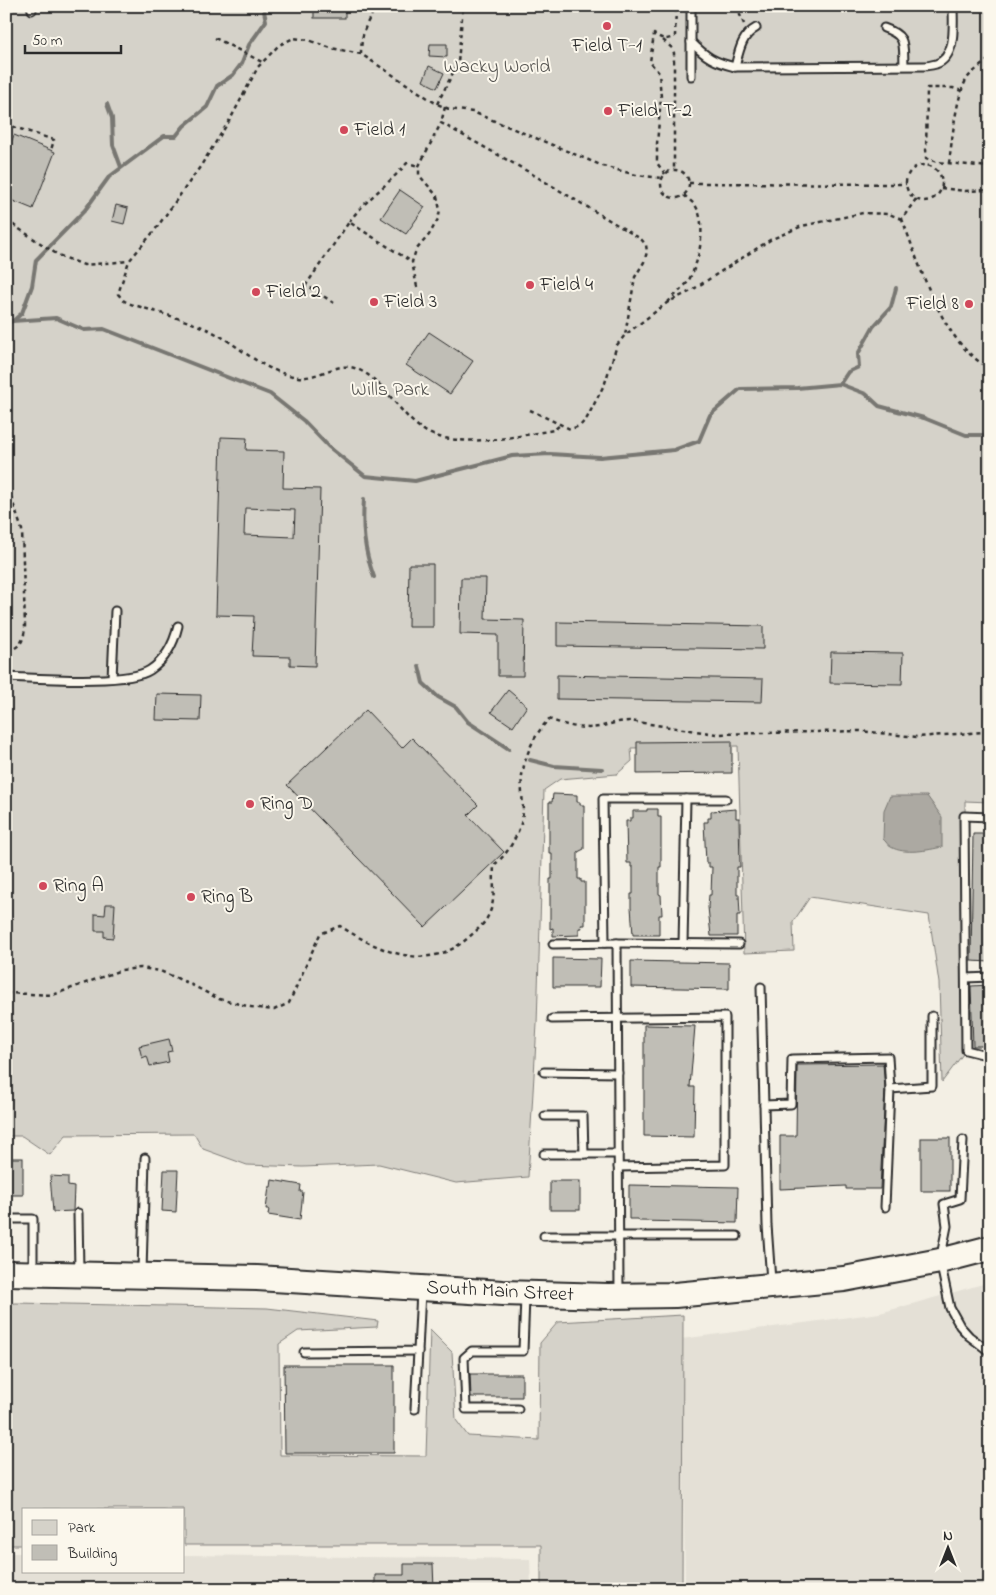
<svg xmlns="http://www.w3.org/2000/svg" width="996" height="1595" font-family="'Indie Flower',sans-serif">
<rect width="100%" height="100%" fill="#f3efe4"/>
<filter id="ink" filterUnits="userSpaceOnUse"><feTurbulence type="fractalNoise" baseFrequency=".02" numOctaves="2"/><feDisplacementMap in="SourceGraphic" scale="10" xChannelSelector="R" yChannelSelector="G"/><feConvolveMatrix kernelMatrix="1 2 1 2 8 2 1 2 1" color-interpolation-filters="sRGB"/></filter>
<g filter="url(#ink)">
<g fill="#e4e0d6">
<polygon points="990,1282 990,1589 685,1589 681,1339 880,1313"/>
<polygon points="6,1553 24,1553 24,1571 184,1571 184,1555 530,1559 531,1589 6,1589"/>
</g>
<g fill="#d5d2c9" stroke="#807e7a">
<polygon points="6,6 990,6 990,802 965,801 966,1050 942,1082 939,983 929,915 810,897 793,922 794,951 744,953 738,746 631,748 632,761 617,774 560,779 544,790 537,1024 528,1177 456,1183 379,1164 303,1167 247,1165 203,1149 194,1134 66,1135 50,1155 22,1136 6,1136"/>
<polygon points="16,1303 267,1308 378,1321 377,1327 298,1331 279,1344 280,1455 426,1456 430,1330 452,1352 456,1420 468,1436 539,1440 540,1343 558,1322 683,1315 682,1589 541,1589 541,1545 184,1545 184,1509 24,1509 24,1545 6,1545 6,1304"/>
</g>
<path fill="#aca9a2" stroke="#787772" d="M890,796H927L942,817V847C929,850 904,855 891,847C888,846 886,841 883,839L884,810Z"/>
<g fill="none" stroke-linecap="round" stroke-linejoin="round">
<g stroke="#787772" stroke-width="4">
<polyline points="107,104 112,118 113,145 121,167"/>
<polyline points="13,321 22,313 32,286 36,260 85,210 109,177 164,136 176,136 184,126 207,107 217,86 233,75 242,63 249,45 266,21 264,11 267,6"/>
<polyline points="6,325 12,321 56,318 84,330 104,329 270,394 304,421 329,447 365,476 415,481 512,456 550,454 600,457 674,450 699,441 710,415 740,389 797,388 840,384 866,394 879,406 924,418 966,435 990,435"/>
<polyline points="840,384 848,372 859,367 858,354 873,327 891,307 896,288"/>
<path d="M364,499C362,528 364,550 374,577"/>
<polyline points="419,666 423,683 438,697 456,707 468,722 509,749"/>
<polyline points="530,760 554,766 602,769"/>
</g>
</g>
<g fill="#c0beb6" stroke="#2b2b2b" fill-rule="evenodd">
<rect x="314" y="6" width="31" height="12"/>
<polygon points="430,44 447,44 447,57 429,56"/>
<polygon points="429,66 444,73 437,88 423,81"/>
<polygon points="14,135 55,152 33,209 6,198 6,155"/>
<polygon points="400,190 425,207 406,234 381,218"/>
<polygon points="116,205 128,208 124,224 112,221"/>
<polygon points="429,332 473,361 450,394 406,365"/>
<path d="M221,437L247,438L246,450L284,451L283,488L320,489L315,666L290,665V657L252,656L254,616L216,615ZM245,508L295,510L294,537L244,535Z"/>
<polygon points="409,564 433,564 433,627 408,627"/>
<polygon points="461,578 486,578 485,619 524,620 523,676 498,676 498,635 460,634"/>
<polygon points="557,622 763,626 763,649 557,646"/>
<polygon points="831,652 903,653 902,684 830,683"/>
<polygon points="557,675 763,679 762,702 557,699"/>
<polygon points="508,690 527,706 513,727 491,712"/>
<polygon points="157,694 201,695 200,721 156,720"/>
<polygon points="366,710 402,748 412,738 478,805 468,815 504,852 425,927 287,785"/>
<polygon points="732,741 732,773 637,774 637,742"/>
<polygon points="553,794 577,795 577,802 580,802 580,805 584,805 584,849 578,852 578,879 581,879 581,882 585,882 585,925 581,925 582,928 579,928 579,935 553,936 553,928 550,929 550,879 552,879 552,853 549,853 549,802 552,802"/>
<polygon points="647,809 658,809 658,817 661,817 661,867 659,867 659,894 661,895 662,915 659,915 659,935 633,935 631,907 631,894 633,894 633,867 631,867 631,863 627,863 626,821 630,821 630,818 633,818 633,811 647,811"/>
<polygon points="736,809 736,818 739,818 740,867 737,867 737,895 739,895 740,915 737,915 737,936 711,936 708,907 709,895 711,895 712,867 709,867 709,863 706,863 704,822 708,822 708,818 711,818 711,811"/>
<polygon points="973,834 990,834 990,962 971,961"/>
<polygon points="106,904 115,904 113,938 104,937 104,931 95,931 95,914 105,915"/>
<polygon points="553,958 601,959 600,987 553,987"/>
<polygon points="631,961 729,963 729,989 631,987"/>
<polygon points="990,985 990,1046 973,1046 971,986"/>
<polygon points="644,1025 695,1026 690,1087 695,1087 694,1137 644,1136"/>
<polygon points="169,1039 172,1051 167,1052 169,1062 150,1066 147,1056 142,1058 139,1046"/>
<polygon points="883,1064 885,1089 880,1189 846,1189 846,1186 780,1189 780,1136 796,1136 797,1065"/>
<rect x="921" y="1138" width="29" height="53"/>
<rect x="6" y="1158" width="17" height="37"/>
<polygon points="164,1170 178,1170 176,1212 162,1211"/>
<polygon points="50,1176 68,1177 68,1186 74,1187 73,1211 53,1212"/>
<polygon points="272,1180 301,1185 300,1192 303,1192 300,1220 268,1215 269,1209 266,1209 269,1187 271,1187"/>
<rect x="550" y="1181" width="30" height="29"/>
<polygon points="629,1185 738,1187 737,1223 639,1221 638,1219 629,1219"/>
<polygon points="284,1365 394,1365 394,1453 285,1453"/>
<polygon points="470,1374 522,1374 522,1397 471,1397"/>
<polygon points="404,1564 433,1564 434,1589 375,1589 375,1575 404,1575"/>
</g>
<g fill="none" stroke-linecap="round" stroke-linejoin="round">
<g stroke="#2b2b2b" stroke-width="11">
<g id="service">
<polyline points="31,6 32,10"/>
<polyline points="691,6 691,76"/>
<path d="M884,28C907,36 903,44 904,65"/>
<path d="M691,42C706,57 714,62 735,67L924,66C928,66 932,65 936,64C957,57 953,24 953,6"/>
<path d="M735,67C739,52 741,36 756,28"/>
<path d="M6,677C36,678 128,685 150,670C165,660 174,643 178,626"/>
<polyline points="112,678 115,611"/>
<polyline points="990,817 964,816 966,1050 990,1056"/>
<polyline points="605,943 603,799 726,799"/>
<polyline points="617,943 739,944"/>
<polyline points="553,944 617,943 619,1293"/>
<polyline points="683,944 686,799"/>
<polyline points="966,978 990,977"/>
<polyline points="761,987 767,1225 771,1281"/>
<polyline points="552,1019 725,1017 725,1165 618,1167"/>
<polyline points="544,1072 618,1073"/>
<polyline points="764,1105 791,1104 792,1059 888,1057 890,1089"/>
<polyline points="545,1116 583,1116 584,1154"/>
<polyline points="963,1140 960,1199 944,1204 947,1226 940,1261 950,1308 960,1326 969,1336 990,1352"/>
<polyline points="544,1154 618,1154"/>
<polyline points="885,1207 890,1089 932,1086 932,1016"/>
<polyline points="78,1213 79,1271"/>
<polyline points="6,1219 33,1219 33,1270"/>
<polyline points="544,1236 737,1236"/>
<polyline points="142,1273 145,1158"/>
<polyline points="304,1352 418,1351 421,1291"/>
<polyline points="415,1409 418,1351"/>
<polyline points="518,1409 466,1409 464,1358 472,1351 523,1351 525,1297"/>
</g>
</g>
<g stroke="#2b2b2b" stroke-width="28">
<polyline id="trunk" points="6,1273 257,1278 503,1293 608,1296 675,1295 844,1279 940,1261 990,1248"/>
</g>
<g stroke="#2b2b2b" stroke-width="2.5" stroke-dasharray="4 4" stroke-linecap="butt">
<path d="M378,6C366,21 361,35 361,54L437,104L449,109L473,112L603,166L636,175L662,178"/>
<polyline points="736,6 744,24"/>
<polyline points="215,38 262,62"/>
<polyline points="663,40 672,48 674,53 674,170"/>
<path d="M361,54L331,48L308,40L294,38L279,45L258,67L231,118L200,167L155,230L129,261L118,294C120,296 121,298 123,300C128,304 138,306 144,308C163,314 183,319 202,327C239,342 256,370 298,377C318,380 338,360 357,369C393,384 403,431 444,438C481,445 518,436 554,430L560,425"/>
<polyline points="962,91 953,88 927,88 926,158 937,162 990,167"/>
<polyline points="437,104 458,63 463,6"/>
<polyline points="445,107 441,123 527,171 641,239 646,245 647,252 644,262 635,277 625,335 668,302"/>
<polyline points="6,130 11,126 54,140 51,150"/>
<path d="M949,163C952,142 956,91 969,76C975,70 983,64 990,58"/>
<circle cx="924" cy="183" r="18"/>
<circle cx="675" cy="184" r="14"/>
<path d="M665,174L657,163V144L661,97L659,73L650,62L654,34C662,39 666,41 675,36L676,6"/>
<polyline points="689,183 906,184"/>
<polyline points="941,188 965,191 990,190"/>
<path d="M684,195C687,198 692,202 695,205C708,224 699,265 687,283C681,290 674,296 668,302L689,292L770,240L802,226L863,213L889,214L902,219"/>
<path d="M916,199L902,219C920,265 942,345 990,368"/>
<polyline points="6,220 58,255 84,265 129,261"/>
<path d="M349,222C365,200 389,184 407,163L419,166"/>
<polyline points="417,287 412,262 416,250 429,235 438,219 440,210 437,196 419,175 419,166 441,123"/>
<polyline points="334,303 306,285 349,222 412,262"/>
<polyline points="530,410 570,429 580,426 587,418 605,383 617,345 625,335"/>
<path d="M6,482L22,530L25,626C24,641 21,647 6,652"/>
<path d="M6,993L53,995L121,970L141,968L160,971L186,982L219,999L251,1007L274,1010L289,1003L320,934L340,926C381,952 428,974 469,937C477,930 485,924 489,914C496,900 493,881 494,865C508,854 517,837 522,820C525,804 519,786 523,770C527,751 535,734 549,719C564,725 582,730 599,727C611,724 618,721 630,721L716,734L860,731L917,737L984,732L990,733"/>
</g>
<use href="#service" stroke="#fbf7ec" stroke-width="7"/>
<use href="#trunk" stroke="#fbf7ec" stroke-width="24"/>
</g>
</g>
<g fill="#d1495b" stroke="#fbf7ec" stroke-width="2">
<circle cx="607" cy="26" r="5"/>
<circle cx="608" cy="111" r="5"/>
<circle cx="344" cy="130" r="5"/>
<circle cx="530" cy="285" r="5"/>
<circle cx="256" cy="292" r="5"/>
<circle cx="374" cy="302" r="5"/>
<circle cx="969" cy="304" r="5"/>
<circle cx="250" cy="804" r="5"/>
<circle cx="43" cy="886" r="5"/>
<circle cx="191" cy="897" r="5"/>
</g>
<g text-anchor="middle" dominant-baseline="central" stroke-width="4" stroke-linejoin="round" paint-order="stroke">
<g font-size="20" fill="#2b2b2b" stroke="#fbf7ec" text-anchor="start">
<text x="607" y="46" text-anchor="middle">Field T-1</text>
<text x="618" y="111">Field T-2</text>
<text x="354" y="130">Field 1</text>
<text x="540" y="285">Field 4</text>
<text x="266" y="292">Field 2</text>
<text x="384" y="302">Field 3</text>
<text x="959" y="304" text-anchor="end">Field 8</text>
<text x="260" y="804">Ring D</text>
<text x="53" y="886">Ring A</text>
<text x="201" y="897">Ring B</text>
</g>
<g font-size="20" fill="#565552" stroke="#fbf7ec">
<text x="497" y="67">Wacky World</text>
<text x="390" y="390">Wills Park</text>
</g>
<g font-size="20" fill="#2b2b2b" stroke="#fbf7ec">
<text transform="translate(500 1292) rotate(3)">South Main Street</text>
</g>
</g>
<rect width="996" height="1595" fill="none" stroke="#fbf7ec" stroke-width="25"/>
<rect x="12" y="12" width="971" height="1570" fill="none" stroke="#2b2b2b" stroke-width="2" filter="url(#ink)"/>
<rect x="22" y="1508" width="162" height="65" fill="#fbf7ec" stroke="#a8a59f"/>
<rect x="32" y="1520" width="25" height="15" fill="#d5d2c9" stroke="#a8a59f"/>
<text x="68" y="1532" font-size="15" fill="#2b2b2b">Park</text>
<rect x="32" y="1545" width="25" height="15" fill="#c0beb6" stroke="#a8a59f"/>
<text x="68" y="1558" font-size="15" fill="#2b2b2b">Building</text>
<g transform="translate(948 1548)" stroke="#fbf7ec" stroke-width="4" paint-order="stroke">
<path d="M0-4L9 19L0 12L-9 19Z" fill="#2b2b2b"/>
<text y="-8" font-size="14" font-weight="bold" text-anchor="middle" fill="#2b2b2b">N</text>
</g>
<path d="M25 45v8h96v-8" fill="none" stroke="#2b2b2b" stroke-width="2.5"/>
<text x="32" y="45" font-size="15" fill="#2b2b2b" stroke="#fbf7ec" stroke-width="4" paint-order="stroke">50 m</text>
</svg>
